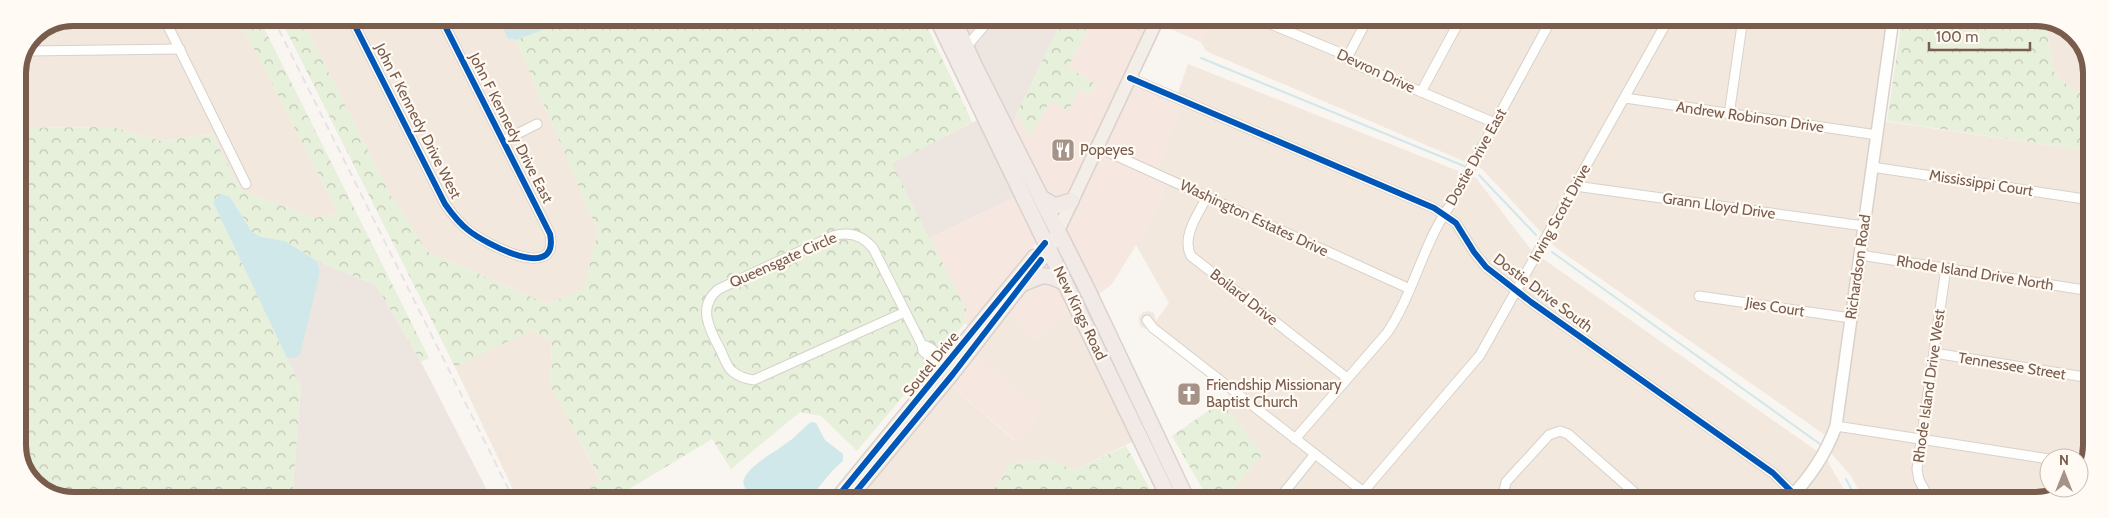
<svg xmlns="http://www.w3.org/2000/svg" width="2109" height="518" font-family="Cabin,sans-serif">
<defs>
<pattern id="forest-crowns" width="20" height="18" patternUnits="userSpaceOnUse" patternTransform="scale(1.25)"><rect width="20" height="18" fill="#e7f0db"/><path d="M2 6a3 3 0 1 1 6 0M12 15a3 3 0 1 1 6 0" fill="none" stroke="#c0c6b4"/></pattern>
</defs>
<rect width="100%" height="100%" fill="#f9f5f0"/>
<g fill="#f2e8de">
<polygon points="73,18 238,18 339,214 314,218 241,190 212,134 161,141 112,127 18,128 18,73 34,33"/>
<polygon points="301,18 498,18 508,39 516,40 598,231 584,290 547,304 428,252 391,196"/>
<polygon points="1211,18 1887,19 1833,414 1828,437 1555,247 1482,169 1206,51 1201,42"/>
<polygon points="2018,19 2047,19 2078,36 2091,66 2091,92 2073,91 2054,72 2046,25 2017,21"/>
<polygon points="1188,64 1476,178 1532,251 1821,454 1801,481 1781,500 1223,500 1263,454 1221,402 1232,394 1150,330 1141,327 1139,322 1139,317 1143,312 1148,311 1154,313 1156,321 1169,303 1136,245 1152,219 1167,183 1155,177 1181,104 1175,101"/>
<polygon points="1882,121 2091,151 2090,456 2079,475 2079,458 2049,458 2049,488 2070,489 2036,500 1864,500 1851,476 1830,452"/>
<polygon points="1072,309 1134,441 1073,471 1055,460 1011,463 987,500 856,500 950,385 1016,442 974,354 1006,313"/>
<polygon points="532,329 552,341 550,385 601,481 574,500 518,500 455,367"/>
<polygon points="1827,460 1850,500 1793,500 1808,486"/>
</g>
<g fill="#f6e8e1">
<polygon points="1094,18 1111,18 1139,26 1143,18 1152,18 1069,192 1067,195 1051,203 1011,126 1017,113 1030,137 1050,101 1080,89 1089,95 1095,84 1068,67"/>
<polygon points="1164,18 1211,18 1201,42 1161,25"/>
<polygon points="1134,83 1181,104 1155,177 1167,183 1152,219 1112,284 1097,296 1066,228"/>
<polygon points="1017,196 1036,238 1036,243 969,327 965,323 966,309 929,238"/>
<polygon points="1057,283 1072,309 1036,342 1006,313 1031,284"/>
<polygon points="974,354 1044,412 1017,442 950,385"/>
</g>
<g fill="#ede5e0">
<polygon points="981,18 1063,18 1011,126 965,32"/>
<polygon points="979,119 1017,196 929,238 891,164"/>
<polygon points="317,261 376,285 421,362 492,500 292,500 301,387 287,358 295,358 320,272"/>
</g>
<g fill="url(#forest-crowns)">
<polygon points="238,18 259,18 429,358 421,362 376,285 317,261 285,241 261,237 252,232 230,197 213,202 301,387 292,500 62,499 31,482 18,452 18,128 112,127 161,141 212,134 241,190 314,218 339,214"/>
<polygon points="280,18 301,18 391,196 428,252 547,304 584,289 598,231 516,40 574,18 824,18 834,24 899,29 923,18 972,122 892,164 966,309 965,323 857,451 821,416 800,412 731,469 712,439 611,500 574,500 601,480 550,385 552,341 532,330 455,367"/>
<polygon points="1063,18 1094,18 1068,67 1095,84 1089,95 1080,89 1068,111 1050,101 1030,138 1017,113"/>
<polygon points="1902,19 2001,19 2046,25 2054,72 2073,91 2091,92 2091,151 1887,121"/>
<polygon points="1221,402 1263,454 1223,500 1209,500 1172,436"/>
<polygon points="1126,446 1150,489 1150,500 987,500 1011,463 1055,460 1073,471"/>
</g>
<g fill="#d0e8ea">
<polygon points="498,18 574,18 516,40 508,39"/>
<polygon points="221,194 230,197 252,232 261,237 285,241 317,261 320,272 300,354 295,358 287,358 213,202"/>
<path d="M811,422L816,423L825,440L843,454V461L833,470L808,500H752C749,495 741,484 744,479C749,465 777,451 788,442C797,436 803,428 811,422Z"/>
</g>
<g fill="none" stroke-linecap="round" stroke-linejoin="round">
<g stroke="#d0e8ea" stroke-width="2">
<polyline points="1119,18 1139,30"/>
<polyline points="1201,58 1464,166"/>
<polyline points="1479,175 1536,235"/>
<polyline points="1552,252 1820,444"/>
<polyline points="1846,479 1857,500"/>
</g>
<g stroke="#d7d1cb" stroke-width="11">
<g id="street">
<polyline points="164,18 246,184"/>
<path d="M351,18L445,204C452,214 459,223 468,230C484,243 560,284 550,234L441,18"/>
<polyline points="1256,18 1338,52 1355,64 1495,123"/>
<polyline points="354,24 368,18"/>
<polyline points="967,46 990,19"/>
<polyline points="27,51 180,49"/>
<polyline points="1347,58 1368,18"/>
<polyline points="1130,78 1434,208 1456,223 1474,252 1486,267 1531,302 1773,473 1794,494"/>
<polyline points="1421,92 1461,18"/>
<polyline points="1625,98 1877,135"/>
<polyline points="1729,115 1743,18"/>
<polyline points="503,141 537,124"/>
<polyline points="1097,147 1410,289"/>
<polyline points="1872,167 2091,200"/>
<polyline points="1575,186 1864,226"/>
<path d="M1207,197C1198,214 1181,237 1191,256L1347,378"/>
<polyline points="1860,255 2091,291"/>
<polyline points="1699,296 1851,318"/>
<path d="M905,312L754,380C745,379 739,377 732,371C727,367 724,358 721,351C710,331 696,306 719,289L833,236C849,231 862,235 873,248L922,345L923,351L937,363H942"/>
<polyline points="1147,320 1153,328 1374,500"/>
<path d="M922,345C934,347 938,356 944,365"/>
<polyline points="1934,353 2091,378"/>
<polyline points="1836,426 2049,459"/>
<path d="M1295,439L1387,333C1414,293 1423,243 1451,204L1552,18"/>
<polyline points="2079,463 2085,464"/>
<polyline points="1363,492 1480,355 1669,18"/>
<polyline points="1278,500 1315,454"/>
<polyline points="1506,500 1504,491 1506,482 1549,435 1560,431 1568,434 1643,500"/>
<polyline points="1930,500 1919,480 1917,469 1946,268"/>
</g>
</g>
<g stroke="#d9d2cb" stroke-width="14">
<path id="secondary" d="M1788,500C1810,478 1825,456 1836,426L1893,19"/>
</g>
<g stroke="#dad1cc" stroke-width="15">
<g id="primary">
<polyline points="835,500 1034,256"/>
<polyline points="849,500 953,374 1049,250 1158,18"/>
</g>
</g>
<g stroke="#dad1cc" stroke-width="18">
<g id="highway">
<polyline points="937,18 1170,500"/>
<polyline points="953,18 974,65 1086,287 1187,500"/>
<polyline points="1043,199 1055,206 1071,201"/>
<path d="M1022,284C1041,275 1046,272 1065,283"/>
</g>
</g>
<use href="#street" stroke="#fefefd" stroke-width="9"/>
<use href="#secondary" stroke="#fefefd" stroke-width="11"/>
<use href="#primary" stroke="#f3eee8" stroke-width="12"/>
<use href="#highway" stroke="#f2eae7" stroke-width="15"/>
<polyline stroke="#e6e3e7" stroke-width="2" stroke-dasharray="8 5" stroke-linecap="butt" points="273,18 514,500"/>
<g stroke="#fffaf3" stroke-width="9">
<g id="cycleway">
<path d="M351,18L445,204C452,214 459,223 468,230C484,243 560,284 550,234L441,18"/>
<polyline points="1130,78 1434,208 1456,223 1474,252 1486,267 1531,302 1773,473 1794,494"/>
<polyline points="835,500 1045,243"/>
<polyline points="849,500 953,374 1041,260"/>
</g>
</g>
<use href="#cycleway" stroke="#0057b8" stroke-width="6"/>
</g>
<defs>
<g id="restaurant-square" transform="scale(1.25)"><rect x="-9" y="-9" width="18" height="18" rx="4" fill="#a69286" stroke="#fffaf3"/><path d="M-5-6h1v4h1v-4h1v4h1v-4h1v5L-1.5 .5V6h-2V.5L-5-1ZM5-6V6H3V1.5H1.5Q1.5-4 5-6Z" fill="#fff"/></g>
<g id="church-square" transform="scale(1.25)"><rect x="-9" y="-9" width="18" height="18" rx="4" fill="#a69286" stroke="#fffaf3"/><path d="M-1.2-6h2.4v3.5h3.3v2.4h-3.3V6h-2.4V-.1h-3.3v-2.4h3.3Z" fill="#fff"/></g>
</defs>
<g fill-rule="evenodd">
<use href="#restaurant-square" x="1063" y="150"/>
<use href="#church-square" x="1189" y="394"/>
</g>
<g text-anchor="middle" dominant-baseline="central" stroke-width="4.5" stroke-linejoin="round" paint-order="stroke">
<g font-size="15" fill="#7a5c4d" stroke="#fffaf3">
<text transform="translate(1376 71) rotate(25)">Devron Drive</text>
<text transform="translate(1750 117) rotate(8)">Andrew Robinson Drive</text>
<text transform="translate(418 121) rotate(63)">John F Kennedy Drive West</text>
<text transform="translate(511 128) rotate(63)">John F Kennedy Drive East</text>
<text transform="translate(1476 157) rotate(-61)">Dostie Drive East</text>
<text transform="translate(1981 183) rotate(9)">Mississippi Court</text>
<text transform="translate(1719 206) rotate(8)">Grann Lloyd Drive</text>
<text transform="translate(1560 213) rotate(-61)">Irving Scott Drive</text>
<text transform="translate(1254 218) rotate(25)">Washington Estates Drive</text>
<text transform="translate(783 260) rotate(-24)">Queensgate Circle</text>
<text transform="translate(1858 267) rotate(-82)">Richardson Road</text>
<text transform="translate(1975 273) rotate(9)">Rhode Island Drive North</text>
<text transform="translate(1543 293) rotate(37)">Dostie Drive South</text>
<text transform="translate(1244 297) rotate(38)">Boilard Drive</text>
<text transform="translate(1775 307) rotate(9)">Jies Court</text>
<text transform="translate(1080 313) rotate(64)">New Kings Road</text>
<text transform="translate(931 364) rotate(-51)">Soutel Drive</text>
<text transform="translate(2012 366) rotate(9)">Tennessee Street</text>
<text transform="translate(1929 386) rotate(-82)">Rhode Island Drive West</text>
</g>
<g font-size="15" fill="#7a5c4d" stroke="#fffaf3" text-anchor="start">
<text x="1080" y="150">Popeyes</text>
<text x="1206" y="385">Friendship Missionary<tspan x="1206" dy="17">Baptist Church</tspan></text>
</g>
</g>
<path d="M0 0H2109V518H0ZM73 26H2036A47 47 0 0 1 2083 73V445A47 47 0 0 1 2036 492H73A47 47 0 0 1 26 445V73A47 47 0 0 1 73 26Z" fill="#fffaf3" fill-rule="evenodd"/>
<path fill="none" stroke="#7a5c4d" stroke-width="6" d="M73 26H2036A47 47 0 0 1 2083 73V445A47 47 0 0 1 2036 492H73A47 47 0 0 1 26 445V73A47 47 0 0 1 73 26Z"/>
<g transform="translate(2064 473)"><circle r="24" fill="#fffaf3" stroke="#cabbb1"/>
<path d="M0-4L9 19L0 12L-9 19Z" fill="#a69286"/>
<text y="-8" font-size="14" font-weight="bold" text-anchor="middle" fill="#7a5c4d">N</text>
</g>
<path d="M1929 42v8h101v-8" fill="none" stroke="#7a5c4d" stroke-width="2.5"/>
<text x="1936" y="42" font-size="15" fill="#7a5c4d" stroke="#fffaf3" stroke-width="4" paint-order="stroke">100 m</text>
</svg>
